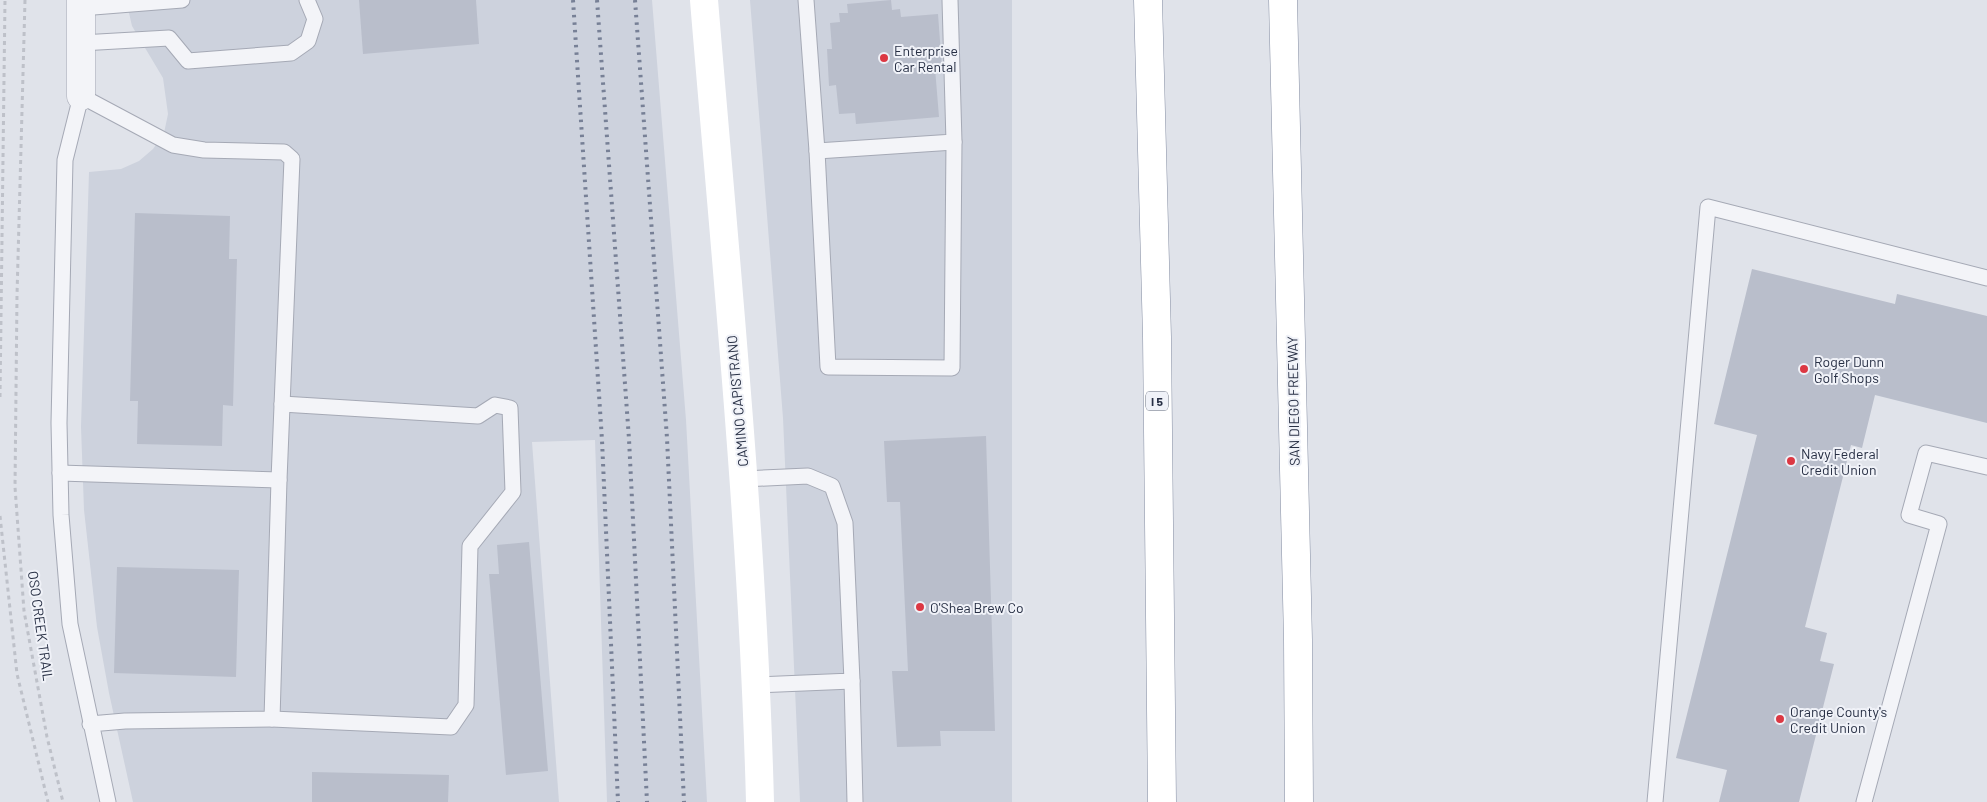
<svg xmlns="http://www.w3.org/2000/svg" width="1987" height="802" font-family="Barlow,sans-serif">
<rect width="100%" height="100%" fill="#e0e3ea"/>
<g fill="#cdd2dd">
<polygon points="126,0 652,0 686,420 707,802 607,802 595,440 532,442 559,802 133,802 109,693 97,627 84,510 81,427 89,172 121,169 139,161 153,149 164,133 168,114 163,78 132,26"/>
<polygon points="750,0 1012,0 1012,802 800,802 783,418"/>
</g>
<g fill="#b9becb">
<polygon points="359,0 476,0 479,44 363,54"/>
<polygon points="891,0 892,10 900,9 901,17 938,14 942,68 935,68 939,117 856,124 855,113 839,114 836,85 829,86 827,49 832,49 830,23 840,22 839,13 848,13 847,4"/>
<polygon points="135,213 230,216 229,259 237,259 233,406 223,405 222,446 137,444 138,401 130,401"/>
<polygon points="1752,269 1895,304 1897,294 1987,316 1987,423 1875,395 1862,448 1851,445 1805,627 1827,633 1820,661 1834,664 1799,802 1719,802 1727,770 1676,758 1757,435 1714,424"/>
<polygon points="986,436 995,731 940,731 941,746 897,747 892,671 908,671 900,502 887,502 884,441"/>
<polygon points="529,542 548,771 506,775 489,574 499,574 497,545"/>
<polygon points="117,567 239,570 236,677 114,673"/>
<polygon points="312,772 449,775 448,802 312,802"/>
</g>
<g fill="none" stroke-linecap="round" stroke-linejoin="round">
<g stroke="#a5a9b5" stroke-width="17">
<g id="lane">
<polyline points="806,0 817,151 954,142 950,0"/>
<polyline points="81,8 182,0"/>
<polyline points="81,43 169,38 188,61 291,53 308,41 315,19 307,0"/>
<polyline points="817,151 828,367 952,368 954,142"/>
<polyline points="60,473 279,480"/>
<polyline points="743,479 808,476 832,486 845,523 852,681 757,685"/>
<polyline points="852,681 855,802"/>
<polyline points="272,719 451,727 466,705 470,546 513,492 510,408 495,405 478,416 282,404"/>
<polyline points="90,724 125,721 272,719 279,480 292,159 284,152 204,150 173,145 81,96 65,160 59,423 61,515 70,624 108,802"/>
<polyline points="1655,802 1708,207 1987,278"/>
<polyline points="1864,802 1939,524 1909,515 1926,453 1987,467"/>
</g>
</g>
<g stroke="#a5a9b5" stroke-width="29">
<polyline id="street" points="81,0 81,96"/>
</g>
<g stroke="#858ea3" stroke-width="29">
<g id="highway">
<polyline points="1148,0 1157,337 1162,802"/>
<polyline points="1283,0 1298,640 1299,802"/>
</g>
</g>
<g stroke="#bec1c9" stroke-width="3" stroke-dasharray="4 4" stroke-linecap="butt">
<polyline points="25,0 17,295 15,487 24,611 47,737 63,802"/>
<polyline points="0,397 5,0"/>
<polyline points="0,516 17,674 48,802"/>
</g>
<use href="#lane" stroke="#f3f4f8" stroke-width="15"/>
<use href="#street" stroke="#f3f4f8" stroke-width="28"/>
<path stroke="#fff" stroke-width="28" d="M704,0C726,267 753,534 760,802"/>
<use href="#highway" stroke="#fff" stroke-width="28"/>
<g stroke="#778096" stroke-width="4" stroke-dasharray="2.5 5" stroke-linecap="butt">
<polyline points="573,0 602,440 618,802"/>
<polyline points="597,0 629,439 647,802"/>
<polyline points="635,0 667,438 684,802"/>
</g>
</g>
<g fill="#dc3843" stroke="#f0f2f8" stroke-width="2">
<circle cx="884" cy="58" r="5"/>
<circle cx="1804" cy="369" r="5"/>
<circle cx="1791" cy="461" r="5"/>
<circle cx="920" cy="607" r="5"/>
<circle cx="1780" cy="719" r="5"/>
</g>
<g text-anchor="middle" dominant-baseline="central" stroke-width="4" stroke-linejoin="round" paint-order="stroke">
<rect fill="#f0f2f8" stroke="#636a7a" stroke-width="1" x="1146" y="391.5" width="22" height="19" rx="4"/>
<g font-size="12" font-weight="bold" fill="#272f44">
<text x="1157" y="401">I 5</text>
</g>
<g font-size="14" fill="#272f44" stroke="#f0f2f8" text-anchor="start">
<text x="894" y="50">Enterprise<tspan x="894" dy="16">Car Rental</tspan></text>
<text x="1814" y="361">Roger Dunn<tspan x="1814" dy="16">Golf Shops</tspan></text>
<text x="1801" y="453">Navy Federal<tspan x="1801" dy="16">Credit Union</tspan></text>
<text x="930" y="607">O'Shea Brew Co</text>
<text x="1790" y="711">Orange County's<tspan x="1790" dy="16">Credit Union</tspan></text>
</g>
<g font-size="14" fill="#272f44" stroke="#f0f2f8">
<text transform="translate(737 401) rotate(-95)">CAMINO CAPISTRANO</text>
<text transform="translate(1293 401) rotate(-91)">SAN DIEGO FREEWAY</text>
<text transform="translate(41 626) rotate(82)">OSO CREEK TRAIL</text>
</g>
</g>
</svg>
